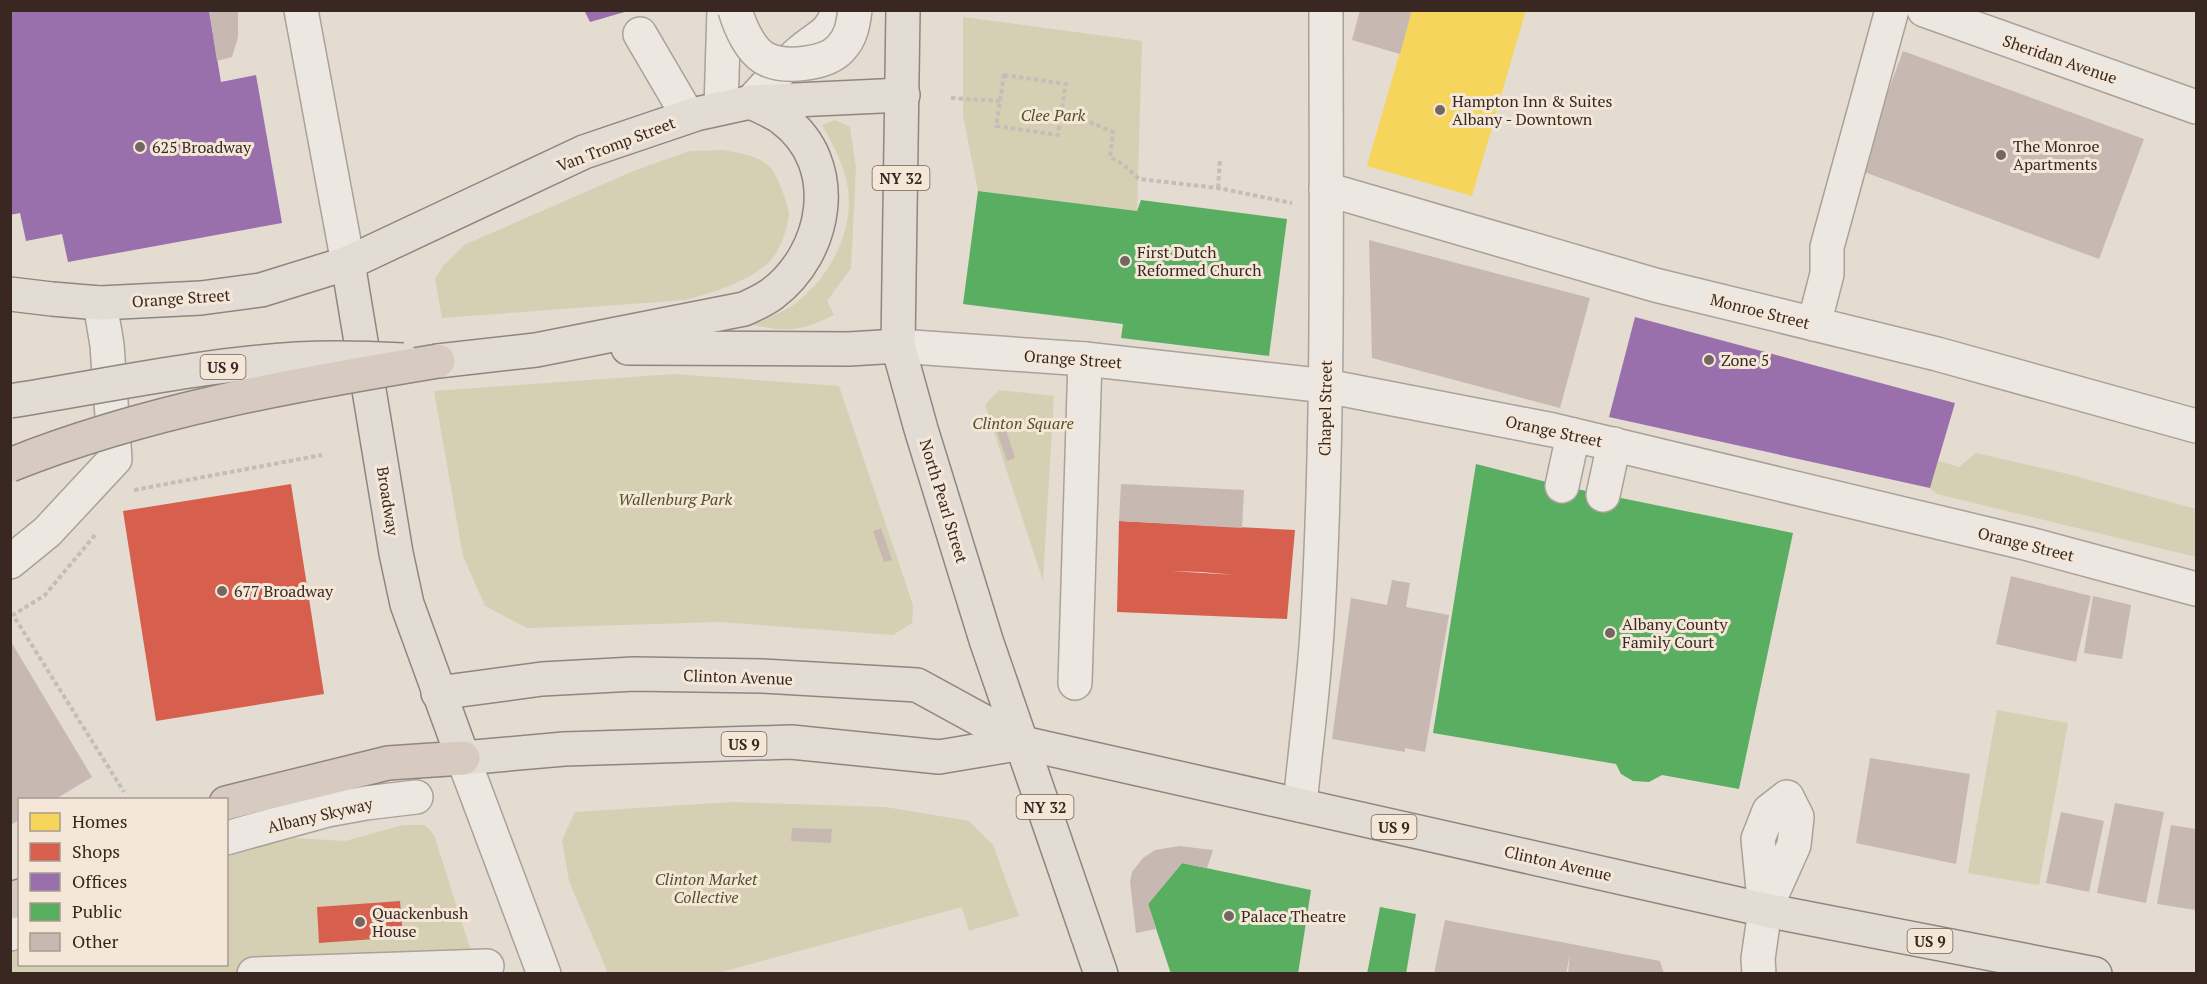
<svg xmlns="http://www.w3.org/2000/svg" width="2207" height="984" font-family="'PT Serif',serif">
<rect width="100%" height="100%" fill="#e4dbd1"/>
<g fill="#d5d0b4">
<polygon points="963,17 1142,41 1137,211 978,191 963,116"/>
<path d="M835,120L850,127L856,168L851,268L827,301L834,315C800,332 788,332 752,325C765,319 781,313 793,305C828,280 854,233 848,189C845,166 833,145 822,125Z"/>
<path d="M723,150C740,153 757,155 770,167C777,174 789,206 789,215C787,231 779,254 766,265C744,283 713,293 685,300L442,318L435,279L443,266L464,245L636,170L690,151Z"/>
<polygon points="674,374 839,386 913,605 912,623 893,635 719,622 527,628 485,606 463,556 434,391"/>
<polygon points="999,390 1054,396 1043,581 985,405"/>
<polygon points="1976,453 2064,473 2196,509 2196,557 1937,494 1930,488 1938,461 1959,467"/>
<polygon points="1997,710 2068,723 2039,885 1968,873"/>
<polygon points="732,802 885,807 969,821 993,845 1019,916 969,931 962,907 718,973 608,973 569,881 562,840 575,812"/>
<polygon points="366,819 294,838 345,841 403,825 425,825 434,835 478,973 11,973 10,925 19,920 20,964 226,964 227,827"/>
</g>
<polygon fill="#f6d55c" points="1412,10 1526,10 1472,196 1367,166"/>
<g fill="#d6604d" fill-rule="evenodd">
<polygon points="291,484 324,694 156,721 123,511"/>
<path d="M1119,521L1295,530L1287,619L1117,612ZM1170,571L1202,572L1235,575Z"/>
<polygon points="400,901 403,937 319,943 317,907"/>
</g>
<g fill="#9970ab">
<polygon points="10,10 209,10 221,82 256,75 282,223 68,262 62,234 26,241 20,213 10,215"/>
<polygon points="584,10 628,10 628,11 590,22"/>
<polygon points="1635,317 1955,403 1930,488 1609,417"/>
</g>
<g fill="#5aae61">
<polygon points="978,191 1137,211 1141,200 1287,219 1269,356 1121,338 1123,324 963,304"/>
<polygon points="1476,464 1562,486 1793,533 1739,789 1662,775 1649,782 1633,781 1621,774 1616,764 1433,733"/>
<polygon points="1182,863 1311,890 1298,974 1171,974 1148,904"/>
<polygon points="1380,907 1416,914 1406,974 1367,974"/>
</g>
<g fill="#c7b9b2">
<polygon points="209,10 238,10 238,37 232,57 217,61"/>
<polygon points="1360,10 1412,10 1400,54 1352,40"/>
<polygon points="1903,51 2144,139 2099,259 1859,170"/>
<polygon points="1369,240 1590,298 1560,408 1372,358"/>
<polygon points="1005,427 1015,458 1007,461 996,429"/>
<polygon points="1121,484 1244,490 1242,528 1119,521"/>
<polygon points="881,528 892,560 884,562 873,531"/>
<polygon points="2011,576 2091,596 2076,662 1996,644"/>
<polygon points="1392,580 1410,583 1406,607 1449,615 1425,752 1405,748 1405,752 1332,739 1351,598 1387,605"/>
<polygon points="2093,596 2131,605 2122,659 2084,653"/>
<polygon points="10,640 92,777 54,800 20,800 20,820 10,825"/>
<polygon points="1870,758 1970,774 1956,864 1856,843"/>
<polygon points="2115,803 2164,812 2146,903 2097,893"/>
<polygon points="2061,812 2104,821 2089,892 2046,883"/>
<polygon points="2171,825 2196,829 2196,910 2157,904"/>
<polygon points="792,828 832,829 831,843 791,841"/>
<polygon points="1179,846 1213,850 1207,868 1182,863 1148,904 1156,929 1136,933 1130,882 1132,872 1143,858 1155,850"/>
<polygon points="1445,920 1660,961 1664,974 1568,974 1570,954 1566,974 1434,974"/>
</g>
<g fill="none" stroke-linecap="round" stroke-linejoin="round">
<g stroke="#aaa199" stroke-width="36">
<g id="minor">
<polyline points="301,10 348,263"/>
<polyline points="1924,10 2196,107"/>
<polyline points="640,34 688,116"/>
<path d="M751,102C767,85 783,66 801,51C818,36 831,35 838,10"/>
<polyline points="721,108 724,10"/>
<polyline points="1326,189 1655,285 1937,354 2196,426"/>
<polyline points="1814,324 1827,274 1827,247 1892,10"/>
<polyline points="898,346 1085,359 1326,386 1553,430 2029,544 2196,589"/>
<polyline points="1562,486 1573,435"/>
<polyline points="1603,495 1614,444"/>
<polyline points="10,562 47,532 115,459 107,345 100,303"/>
<polyline points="1075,683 1085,359"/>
<polyline points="463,758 544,974"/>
<path d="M1300,805C1306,742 1315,679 1318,615C1329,414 1326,212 1326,10"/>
<polyline points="226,838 327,810 366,803 416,797"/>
<polyline points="10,934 20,928"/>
<polyline points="254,974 487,966"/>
<polyline points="1759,974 1758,959 1765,910 1758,839 1769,811 1787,797 1797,817 1794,845 1765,910"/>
</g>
</g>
<g stroke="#8f8680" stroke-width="36">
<g id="major">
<polyline points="903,10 898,346 921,429 986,640 1101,974"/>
<polyline points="348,263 396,553 407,604 463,758 564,749 791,742 939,757 1023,743"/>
<polyline points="10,294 52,299 100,303 201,298 261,290 348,263 584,152 696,114 751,102 903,95"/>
<polyline points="628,348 849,349 898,346"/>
<path d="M438,361L536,350L744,309C753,305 764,300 772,294C827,253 843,164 783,119C774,112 761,107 751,102"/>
<polyline points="438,693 542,679 634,674 762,676 917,685 1023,743 1765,910 2095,974"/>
</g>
</g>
<g stroke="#8f8680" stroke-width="36">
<g id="highway">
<polyline points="226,803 388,763 463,758"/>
<polyline points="10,902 20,896"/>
</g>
</g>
<g stroke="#c5beb8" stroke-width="4" stroke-dasharray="4.5 3" stroke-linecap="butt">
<polygon points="1004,75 1066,84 1058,135 996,126"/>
<polyline points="951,98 1000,101"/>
<polyline points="1062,110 1113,132 1110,157 1124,165 1139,179 1218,188 1292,203"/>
<polyline points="1218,188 1220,160"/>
<polyline points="134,490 322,455"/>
<polyline points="95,535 45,595 13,615 124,792"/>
</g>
<use href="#minor" stroke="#ece7e1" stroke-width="33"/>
<use href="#major" stroke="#e3dcd4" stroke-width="33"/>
<use href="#highway" stroke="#d7cbc1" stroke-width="33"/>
<g stroke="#aaa199" stroke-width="36" stroke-linecap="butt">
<path id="minor-bridge" d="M735,10C740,27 751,53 768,60C787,68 826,64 840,49C851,38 853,25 855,10"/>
</g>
<g stroke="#8f8680" stroke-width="36" stroke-linecap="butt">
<path id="major-bridge" d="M10,401C105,386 201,365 297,359C332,357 368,358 403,360"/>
</g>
<g stroke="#8f8680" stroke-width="36" stroke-linecap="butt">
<path id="highway-bridge" d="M10,465C147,410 293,385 438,361"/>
</g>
<use href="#minor-bridge" stroke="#ece7e1" stroke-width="33"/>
<use href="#major-bridge" stroke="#e3dcd4" stroke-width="33"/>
<use href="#highway-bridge" stroke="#d7cbc1" stroke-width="33"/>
</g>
<g fill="#74675f" stroke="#f4e7d8" stroke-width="2">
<circle cx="1440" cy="110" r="6"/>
<circle cx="140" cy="147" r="6"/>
<circle cx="2001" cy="155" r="6"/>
<circle cx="1125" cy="261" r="6"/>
<circle cx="1709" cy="360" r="6"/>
<circle cx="222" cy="591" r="6"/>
<circle cx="1610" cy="633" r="6"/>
<circle cx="1229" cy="916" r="6"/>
<circle cx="360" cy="922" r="6"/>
</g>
<g text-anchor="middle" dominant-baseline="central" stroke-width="6" stroke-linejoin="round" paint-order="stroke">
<g fill="#f4e7d8" stroke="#706158" stroke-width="1.5">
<rect x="872.5" y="166" width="57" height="24" rx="4.5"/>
<rect x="200.5" y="355" width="45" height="24" rx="4.5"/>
<rect x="721.5" y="732" width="45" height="24" rx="4.5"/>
<rect x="1016.5" y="795" width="57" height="24" rx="4.5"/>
<rect x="1371.5" y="815" width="45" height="24" rx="4.5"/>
<rect x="1907.5" y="929" width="45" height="24" rx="4.5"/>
</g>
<g font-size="15" font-weight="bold" fill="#382821">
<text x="901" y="178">NY 32</text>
<text x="223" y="367">US 9</text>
<text x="744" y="744">US 9</text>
<text x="1045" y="807">NY 32</text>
<text x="1394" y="827">US 9</text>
<text x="1930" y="941">US 9</text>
</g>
<g font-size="16" fill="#382821" stroke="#f4e7d8">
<text transform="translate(2060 59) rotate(19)">Sheridan Avenue</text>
<text transform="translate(616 144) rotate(-21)">Van Tromp Street</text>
<text transform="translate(181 298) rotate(-4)">Orange Street</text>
<text transform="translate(1760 311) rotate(14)">Monroe Street</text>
<text transform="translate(1073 359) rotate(4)">Orange Street</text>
<text transform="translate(1325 408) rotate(-89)">Chapel Street</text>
<text transform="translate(1554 431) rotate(12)">Orange Street</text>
<text transform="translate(388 501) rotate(81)">Broadway</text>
<text transform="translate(944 501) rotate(73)">North Pearl Street</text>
<text transform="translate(2026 544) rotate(14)">Orange Street</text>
<text transform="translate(738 677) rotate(2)">Clinton Avenue</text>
<text transform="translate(320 815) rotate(-13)">Albany Skyway</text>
<text transform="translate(1558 863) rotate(13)">Clinton Avenue</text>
</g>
<g font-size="16" fill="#382821" stroke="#f4e7d8" text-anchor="start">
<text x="1452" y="101">Hampton Inn &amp; Suites<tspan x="1452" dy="18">Albany - Downtown</tspan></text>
<text x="2013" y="146">The Monroe<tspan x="2013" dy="18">Apartments</tspan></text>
<text x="152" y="147">625 Broadway</text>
<text x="1137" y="252">First Dutch<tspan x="1137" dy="18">Reformed Church</tspan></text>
<text x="1721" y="360">Zone 5</text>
<text x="234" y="591">677 Broadway</text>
<text x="1622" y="624">Albany County<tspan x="1622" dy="18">Family Court</tspan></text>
<text x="372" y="913">Quackenbush<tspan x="372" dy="18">House</tspan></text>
<text x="1241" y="916">Palace Theatre</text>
</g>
<g font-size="16" font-style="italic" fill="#505329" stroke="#f4e7d8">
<text x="1053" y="115">Clee Park</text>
<text x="1023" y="423">Clinton Square</text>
<text x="675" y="499">Wallenburg Park</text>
<text x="706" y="879">Clinton Market<tspan x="706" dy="18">Collective</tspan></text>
</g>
</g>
<rect width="2207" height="984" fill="none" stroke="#382821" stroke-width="24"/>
<rect x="18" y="798" width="210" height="168" fill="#f4e7d8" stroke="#a99b8f" stroke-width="1.5"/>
<rect x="30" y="813" width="30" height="18" fill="#f6d55c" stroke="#a99b8f" stroke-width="1.5"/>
<text x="72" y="828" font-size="18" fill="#382821">Homes</text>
<rect x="30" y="843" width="30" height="18" fill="#d6604d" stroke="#a99b8f" stroke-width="1.5"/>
<text x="72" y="858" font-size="18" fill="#382821">Shops</text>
<rect x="30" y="873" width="30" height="18" fill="#9970ab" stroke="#a99b8f" stroke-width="1.5"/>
<text x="72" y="888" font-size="18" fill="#382821">Offices</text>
<rect x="30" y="903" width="30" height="18" fill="#5aae61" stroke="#a99b8f" stroke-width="1.5"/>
<text x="72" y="918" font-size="18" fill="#382821">Public</text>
<rect x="30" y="933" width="30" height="18" fill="#c7b9b2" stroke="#a99b8f" stroke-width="1.5"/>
<text x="72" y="948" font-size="18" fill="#382821">Other</text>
</svg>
